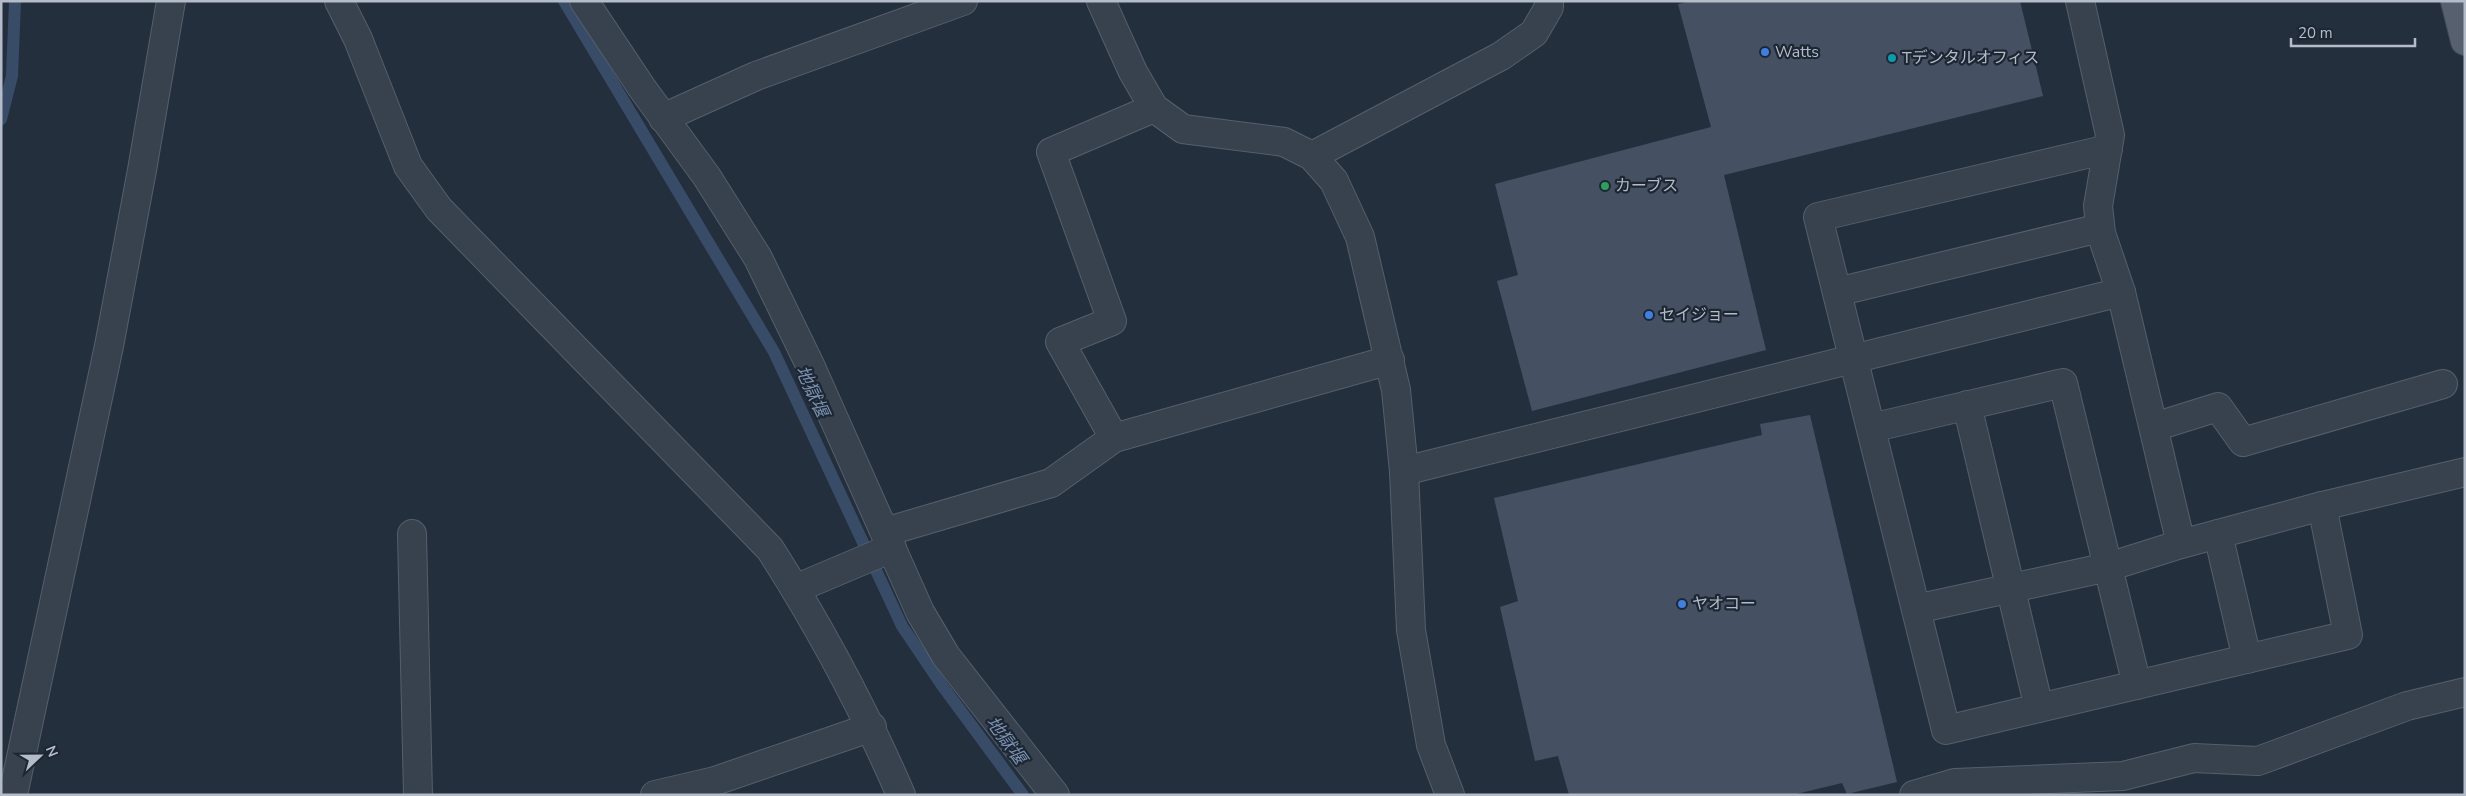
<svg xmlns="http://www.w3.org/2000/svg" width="2466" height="796" font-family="'Nunito Sans','Noto Sans JP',sans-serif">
<rect width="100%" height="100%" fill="#242f3e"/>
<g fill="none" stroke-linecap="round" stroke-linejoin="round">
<g stroke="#394c67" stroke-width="12">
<polyline points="564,1 774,352 902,626 941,684 1023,795"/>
<polyline points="1,119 12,76 15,1"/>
</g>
</g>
<g fill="#455162">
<polygon points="1691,1 2020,1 2043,96 1724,175 1766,350 1532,411 1497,281 1518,275 1495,184 1711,127 1678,4"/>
<polygon points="1810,415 1897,782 1847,794 1842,783 1792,795 1569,795 1558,756 1535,761 1500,607 1518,601 1494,498 1762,435 1760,424"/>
</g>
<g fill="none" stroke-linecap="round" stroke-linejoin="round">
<g stroke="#565f6c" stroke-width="30">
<g id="minor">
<path d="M339,1L358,39L408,166L439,209L770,549C820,627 864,709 901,795"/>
<polyline points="584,1 642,88 707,177 758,258 810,365 920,612 946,656 1055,795"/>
<polyline points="1101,1 1133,72 1154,108 1183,129 1284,142 1312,156 1334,181 1360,237 1396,390 1404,471 1411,630 1431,745 1450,795"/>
<polyline points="2080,1 2110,135 2098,206 2101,233 2121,292"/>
<polyline points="663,118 756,76 963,1"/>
<polyline points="2108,149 1818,217 1946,730 2348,635 2322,506"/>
<polyline points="1312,156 1501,56 1534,33 1549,7 1549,1"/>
<polyline points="1837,292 2100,228"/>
<polyline points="1967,405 2039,708"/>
<polyline points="2154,427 2218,407 2243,442 2443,384"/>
<polyline points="1871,428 2063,383 2108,567 2181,544"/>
<polyline points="1114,438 1060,342 1112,321 1051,152 1154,108"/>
<polyline points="1404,471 2121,292 2181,544 2322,506 2465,472"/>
<polyline points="885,532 1051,483 1114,438 1390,360"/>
<polyline points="412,534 418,795"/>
<polyline points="2218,534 2247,659"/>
<polyline points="795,589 892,548"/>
<polyline points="1916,609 2108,567 2137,685"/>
<polyline points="13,795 109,346 142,170 171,1"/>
<polyline points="655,795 715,781 872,727"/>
<polyline points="1914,795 1955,783 2123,776 2194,758 2258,761 2407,706 2465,692"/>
</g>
</g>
<g stroke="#414a57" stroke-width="30">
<polyline id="major" points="2455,1 2465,41"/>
</g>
<use href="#minor" stroke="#38414e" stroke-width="28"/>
<use href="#major" stroke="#56606e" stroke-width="28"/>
</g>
<g fill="#3f7fe0" stroke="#1d2633" stroke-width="2">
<circle cx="1765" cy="52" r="5"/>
<circle cx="1649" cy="315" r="5"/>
<circle cx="1682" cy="604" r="5"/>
</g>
<circle fill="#0f9aa8" stroke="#1d2633" stroke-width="2" cx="1892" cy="58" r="5"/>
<circle fill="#2e9e5b" stroke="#1d2633" stroke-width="2" cx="1605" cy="186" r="5"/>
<g text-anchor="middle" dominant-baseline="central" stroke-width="4.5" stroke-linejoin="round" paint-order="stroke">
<g font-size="16" fill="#b4bcc9" stroke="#1d2633" text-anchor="start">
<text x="1775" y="52">Watts</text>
<text x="1902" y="58">Tデンタルオフィス</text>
<text x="1615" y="186">カーブス</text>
<text x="1659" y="315">セイジョー</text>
<text x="1692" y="604">ヤオコー</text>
</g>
<g font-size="18" font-style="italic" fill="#7c92b1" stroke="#1d2633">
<text transform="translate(812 391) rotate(65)">地獄堰</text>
<text transform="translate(1006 740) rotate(54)">地獄堰</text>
</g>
</g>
<rect width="2466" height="796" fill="none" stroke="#b4bcc9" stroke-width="5"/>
<g transform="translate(40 756) rotate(68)" stroke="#1d2633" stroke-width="4" paint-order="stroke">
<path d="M0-4L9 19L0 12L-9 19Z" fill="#b4bcc9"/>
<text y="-8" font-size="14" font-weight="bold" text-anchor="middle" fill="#b4bcc9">N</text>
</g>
<path d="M2291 38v8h124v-8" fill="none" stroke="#b4bcc9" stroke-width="2.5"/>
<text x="2298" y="38" font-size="15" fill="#b4bcc9" stroke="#1d2633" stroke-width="4" paint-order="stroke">20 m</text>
</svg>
